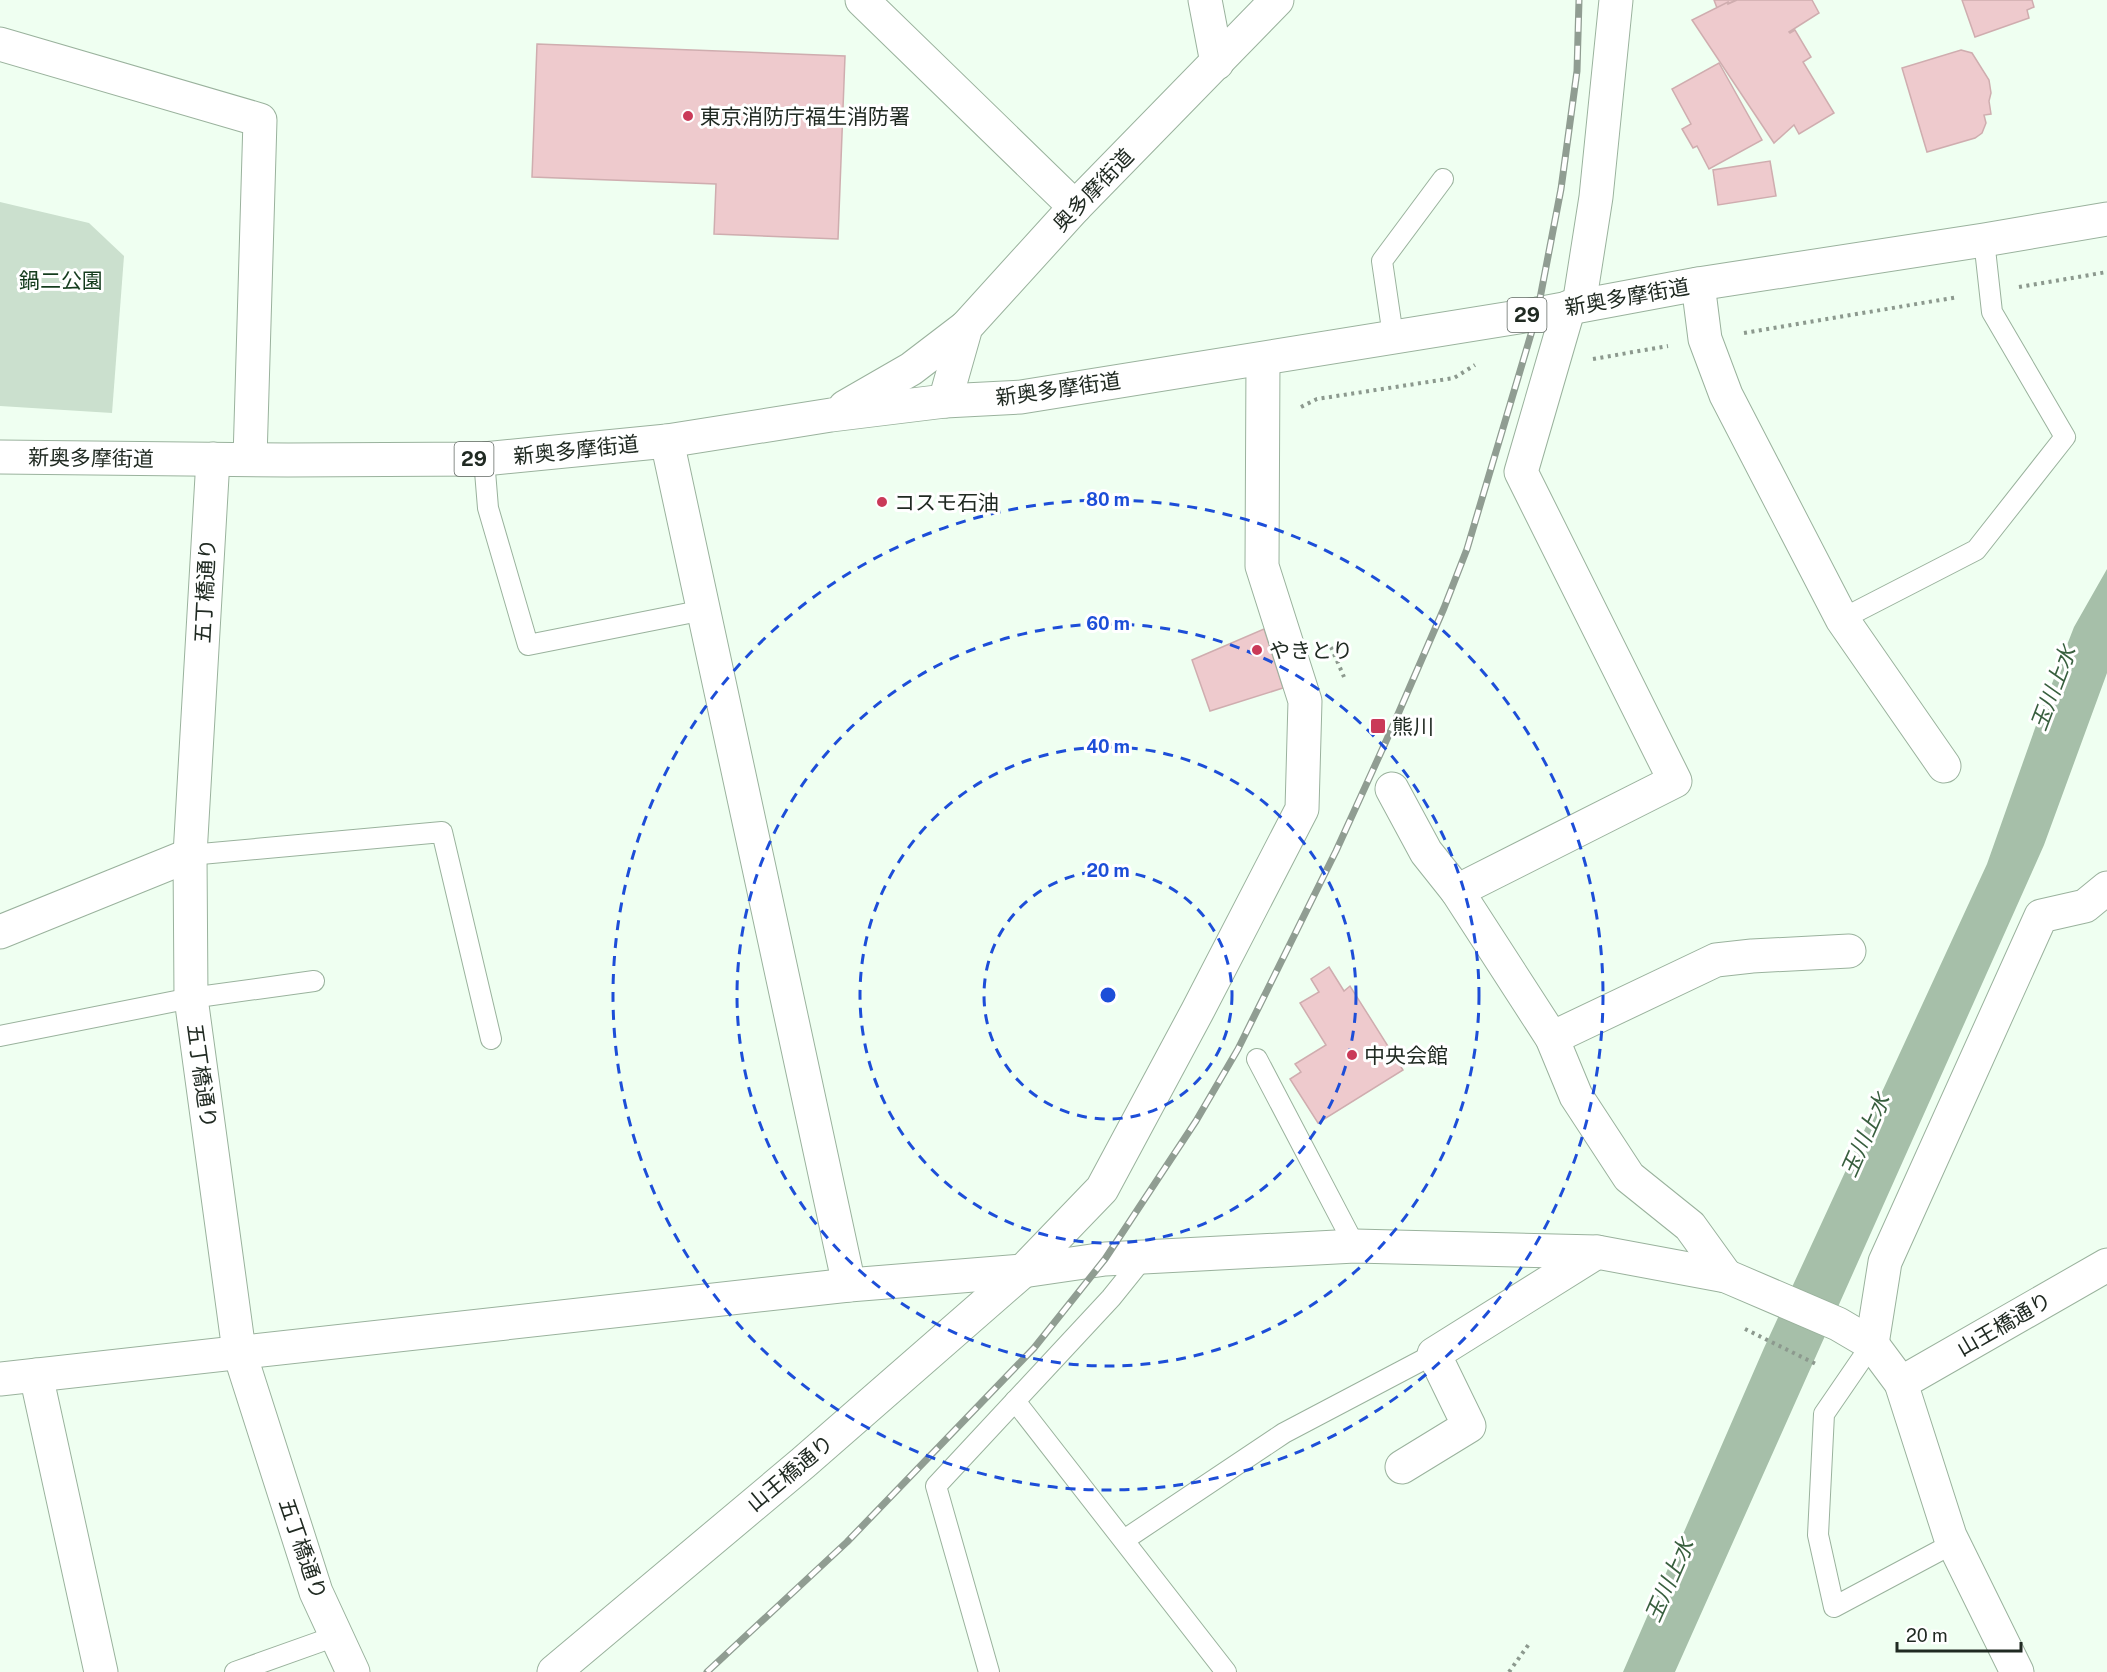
<svg xmlns="http://www.w3.org/2000/svg" width="2107" height="1672" font-family="'Public Sans','Noto Sans JP',sans-serif">
<rect width="100%" height="100%" fill="#effff1"/>
<polygon fill="#cbe0ce" points="0,202 89,223 124,256 112,413 0,406"/>
<polygon fill="#a6bfa9" points="2107,569 2107,673 2044,845 1675,1672 1623,1672 1764,1348 1987,864 2039,717 2074,627"/>
<g fill="#eecacd" stroke="#cfadaf" stroke-width="1.5">
<polygon points="1714,0 1737,0 1717,8"/>
<polygon points="1737,0 1812,0 1819,13 1789,32 1790,33 1795,30 1811,57 1803,62 1834,113 1799,134 1794,125 1774,143 1692,20 1728,2 1728,4"/>
<polygon points="1962,0 2032,0 2034,7 2027,10 2029,18 1975,37"/>
<polygon points="537,44 845,56 838,239 714,234 716,184 532,177"/>
<polygon points="1961,50 1972,53 1989,80 1991,93 1989,101 1991,114 1984,115 1986,123 1982,133 1975,138 1927,152 1902,68"/>
<polygon points="1719,63 1762,140 1709,169 1697,146 1693,148 1682,129 1691,124 1672,89"/>
<polygon points="1770,161 1776,196 1718,205 1713,170"/>
<polygon points="1264,629 1283,688 1210,711 1192,660"/>
<polygon points="1329,967 1344,991 1350,986 1403,1070 1318,1123 1290,1079 1301,1072 1295,1064 1326,1045 1300,1003 1319,992 1311,979"/>
</g>
<g fill="none" stroke-linecap="round" stroke-linejoin="round">
<g stroke="#9ab29d" stroke-width="22">
<g id="lane">
<polyline points="1393,336 1382,261 1443,179"/>
<polyline points="484,459 488,508 528,645 704,610"/>
<polyline points="1842,619 1976,550 2065,437 1992,312 1984,240"/>
<polyline points="190,855 442,832 491,1039"/>
<polyline points="0,1036 191,998 314,981"/>
<polyline points="1257,1059 1355,1246"/>
<polyline points="1872,1344 1824,1414 1818,1535 1834,1607 1954,1543"/>
<polyline points="1015,1401 1226,1672"/>
<polyline points="1124,1540 1284,1433 1434,1354"/>
<polyline points="235,1672 336,1636"/>
<polyline points="989,1672 936,1486 1111,1298 1144,1257"/>
</g>
</g>
<g stroke="#9ab29d" stroke-width="35">
<g id="street">
<polyline points="862,0 1075,207"/>
<polyline points="1205,0 1217,63"/>
<polyline points="0,44 260,120 250,459"/>
<polyline points="1698,284 1705,339 1726,395 1842,619 1944,766"/>
<polyline points="1579,305 1596,197 1616,0"/>
<polyline points="667,441 849,1285"/>
<polyline points="213,459 190,855 191,998 239,1351 316,1592 353,1672"/>
<polyline points="1392,789 1426,852 1457,891 1552,1038 1576,1096 1629,1177 1690,1226 1726,1276"/>
<polyline points="1457,891 1675,781 1521,472 1569,307"/>
<polyline points="0,932 190,855"/>
<polyline points="1552,1038 1716,960 1752,956 1849,951"/>
<polyline points="1872,1344 1885,1262 2041,916 2085,906 2107,888"/>
<polyline points="36,1375 101,1672"/>
<polyline points="0,1379 849,1285 1023,1271 1105,1259 1355,1246 1597,1252 1726,1276 1838,1324 1872,1344 1901,1383 1950,1536 2017,1672"/>
<polyline points="1901,1383 2107,1265"/>
<polyline points="1402,1467 1469,1426 1434,1354 1597,1252"/>
<polyline points="554,1672 803,1463 1023,1271 1102,1189 1197,1012 1302,809 1305,701 1262,566 1263,359"/>
</g>
</g>
<g stroke="#9ab29d" stroke-width="35">
<g id="primary">
<polyline points="945,401 966,327 1075,207 1277,0"/>
<polyline points="845,407 911,369 966,327"/>
<polyline points="0,457 288,460 484,459 667,441 831,415 945,401 1021,397 1537,314 1698,284 1984,240 2107,219"/>
</g>
</g>
<g stroke="#8c998e" stroke-width="4" stroke-dasharray="3 4.5" stroke-linecap="butt">
<polyline points="2019,287 2107,272"/>
<polyline points="1744,333 1958,297"/>
<polyline points="1593,359 1668,346"/>
<polyline points="1301,407 1317,399 1454,378 1475,365"/>
<polyline points="1331,647 1344,677"/>
<polyline points="1745,1329 1818,1365"/>
<polyline points="1509,1672 1529,1644"/>
</g>
<use href="#lane" stroke="#fff" stroke-width="20"/>
<use href="#street" stroke="#fff" stroke-width="33"/>
<use href="#primary" stroke="#fff" stroke-width="33"/>
<g stroke="#909d92" stroke-width="7">
<polyline id="rail" points="707,1672 847,1542 1034,1348 1105,1259 1196,1121 1238,1049 1336,851 1392,728 1444,608 1467,549 1537,314 1561,189 1577,71 1579,0"/>
</g>
<use href="#rail" stroke="#fff" stroke-width="4.5" stroke-dasharray="14" stroke-linecap="butt"/>
</g>
<g fill="none" stroke="#1d4ed8" stroke-width="3" stroke-dasharray="10 8">
<circle cx="1108" cy="995" r="124"/>
<circle cx="1108" cy="995" r="248"/>
<circle cx="1108" cy="995" r="371"/>
<circle cx="1108" cy="995" r="495"/>
</g>
<g fill="#ca3a58" stroke="#fff" stroke-width="2">
<circle cx="688" cy="116" r="6"/>
<circle cx="882" cy="502" r="6"/>
<circle cx="1257" cy="650" r="6"/>
<rect x="1370" y="718" width="16" height="16" rx="3"/>
<circle cx="1352" cy="1055" r="6"/>
</g>
<g text-anchor="middle" dominant-baseline="central" stroke-width="6" stroke-linejoin="round" paint-order="stroke">
<g fill="#fff" stroke="#636a64" stroke-width="1.5">
<rect x="1507.5" y="298" width="39" height="34" rx="4.5"/>
<rect x="454.5" y="442" width="39" height="34" rx="4.5"/>
</g>
<g font-size="20" font-weight="bold" fill="#202a22">
<text x="1527" y="315">29</text>
<text x="474" y="459">29</text>
</g>
<g font-size="21" fill="#202a22" stroke="#fff" text-anchor="start">
<text x="700" y="116">東京消防庁福生消防署</text>
<text x="894" y="502">コスモ石油</text>
<text x="1269" y="650">やきとり</text>
<text x="1392" y="726">熊川</text>
<text x="1364" y="1055">中央会館</text>
</g>
<g font-size="21" fill="#202a22" stroke="#fff">
<text transform="translate(1093 190) rotate(-46)">奥多摩街道</text>
<text transform="translate(1627 297) rotate(-10)">新奥多摩街道</text>
<text transform="translate(1058 389) rotate(-8)">新奥多摩街道</text>
<text transform="translate(576 450) rotate(-6)">新奥多摩街道</text>
<text transform="translate(91 458) rotate(1)">新奥多摩街道</text>
<text transform="translate(205 591) rotate(-87)">五丁橋通り</text>
<text transform="translate(202 1076) rotate(82)">五丁橋通り</text>
<text transform="translate(2004 1324) rotate(-30)">山王橋通り</text>
<text transform="translate(790 1473) rotate(-40)">山王橋通り</text>
<text transform="translate(303 1549) rotate(71)">五丁橋通り</text>
</g>
<g font-size="21" fill="#143c1d" stroke="#fff">
<text x="61" y="280">鍋二公園</text>
</g>
<g font-size="22" font-style="italic" fill="#385f3e" stroke="#fff">
<text transform="translate(2053 688) rotate(-69)">玉川上水</text>
<text transform="translate(1865 1135) rotate(-66)">玉川上水</text>
<text transform="translate(1669 1580) rotate(-66)">玉川上水</text>
</g>
</g>
<circle cx="1108" cy="995" r="9" fill="#1d4ed8" stroke="#fff" stroke-width="3"/>
<g font-size="18" text-anchor="middle" font-weight="bold" fill="#1d4ed8" stroke="#fff" stroke-width="6" stroke-linejoin="round" paint-order="stroke">
<text x="1108" y="506">80 m</text>
<text x="1108" y="630">60 m</text>
<text x="1108" y="753">40 m</text>
<text x="1108" y="877">20 m</text>
</g>
<path d="M1897 1642v9h124v-9" fill="none" stroke="#202a22" stroke-width="3"/>
<text x="1906" y="1642" font-size="18" fill="#202a22" stroke="#ffffff" stroke-width="4.5" paint-order="stroke">20 m</text>
</svg>
